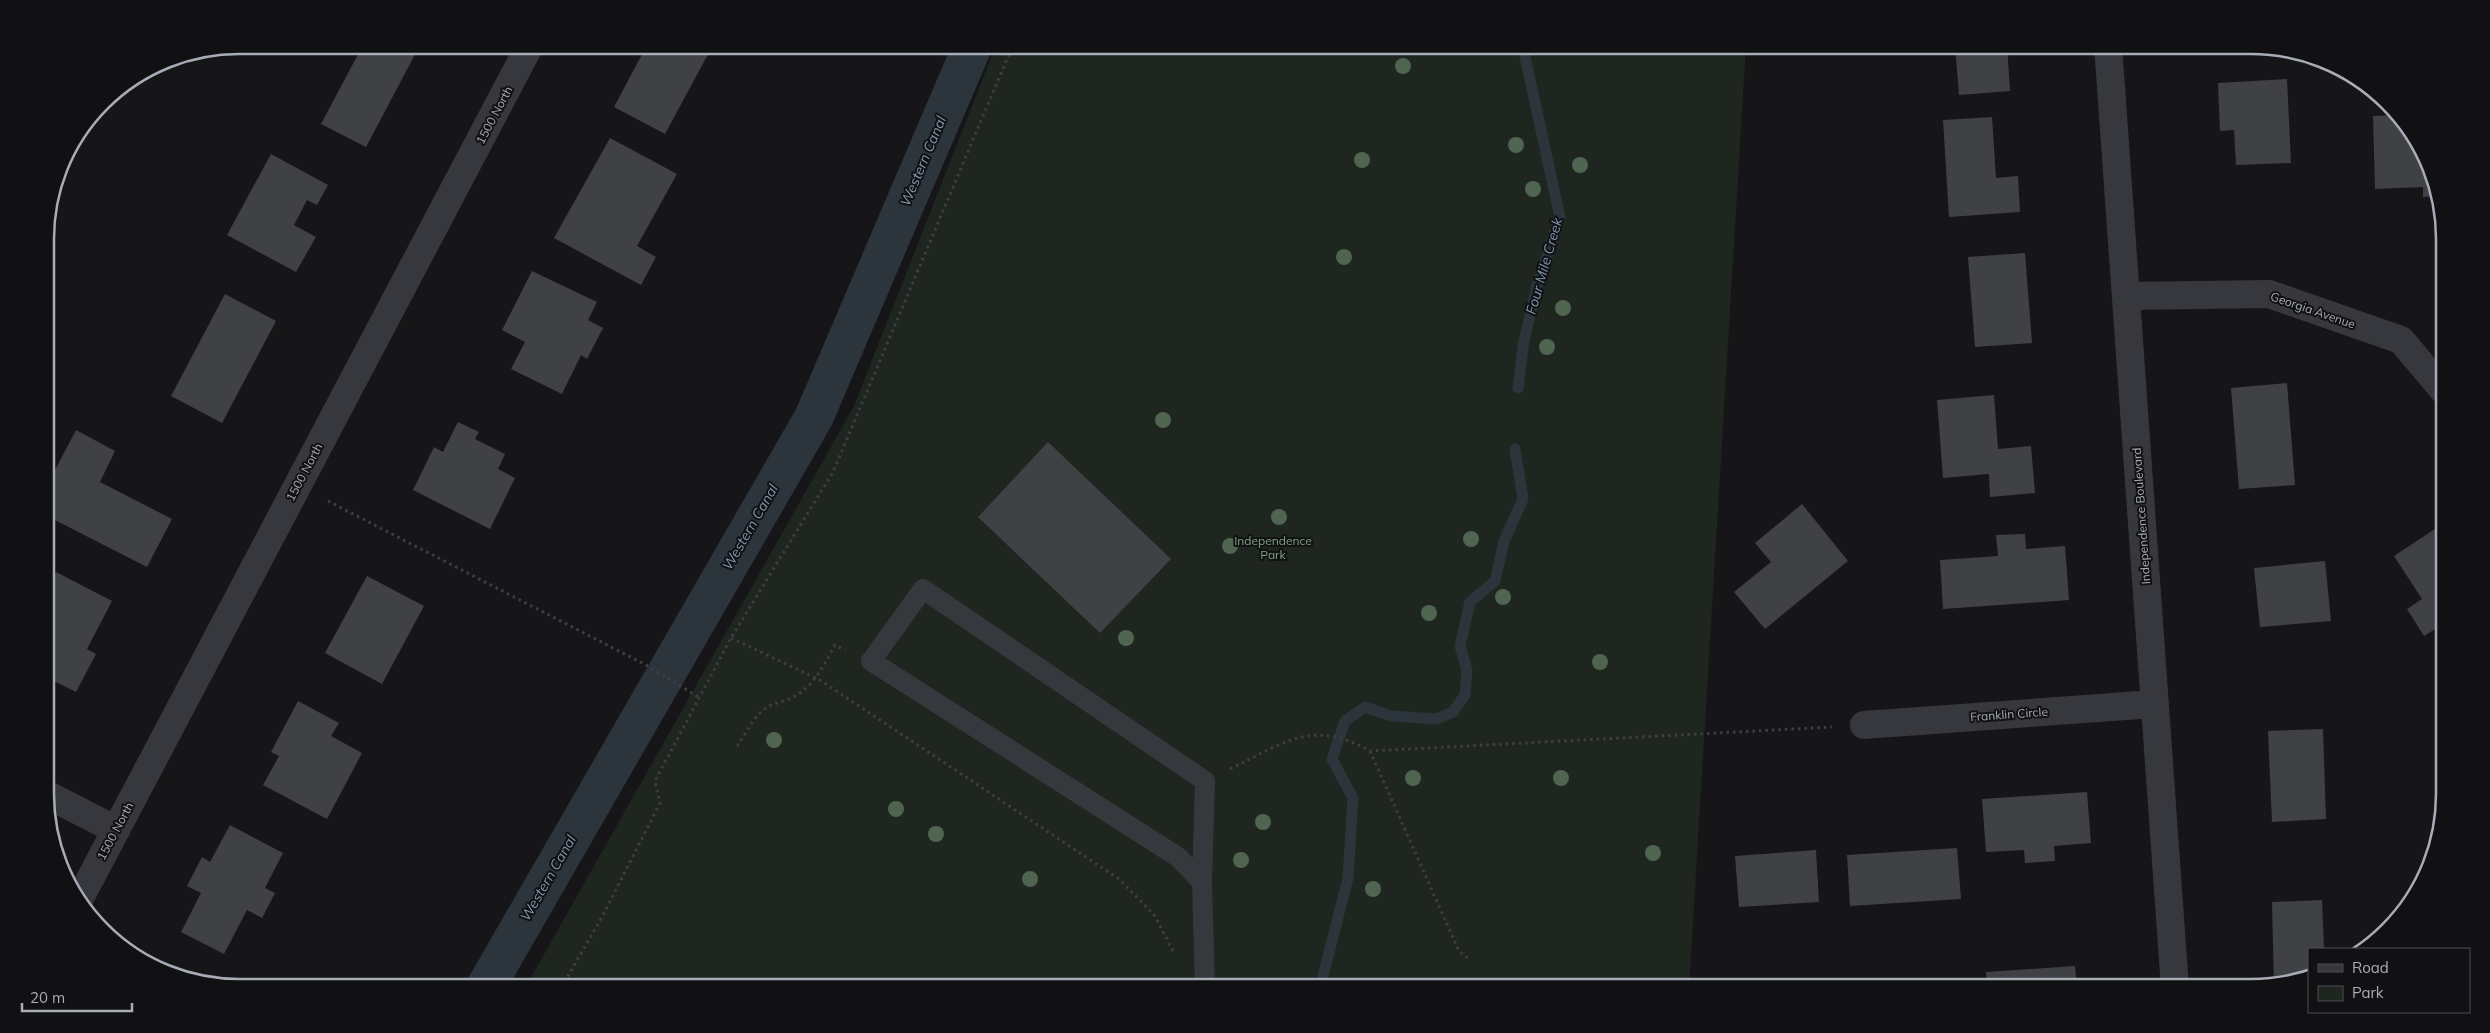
<svg xmlns="http://www.w3.org/2000/svg" width="2490" height="1033" font-family="Mulish,sans-serif">
<rect width="100%" height="100%" fill="#161618"/>
<polygon fill="#1e261f" points="996,45 1746,45 1689,988 525,988 854,406"/>
<g fill="none" stroke-linecap="round" stroke-linejoin="round">
<g stroke="#2c353c" stroke-width="11">
<polyline points="1518,388 1524,341 1537,286 1560,217 1525,57"/>
<polyline points="1320,988 1348,878 1353,798 1332,759 1345,721 1365,707 1391,716 1437,719 1453,712 1465,695 1467,670 1460,646 1470,602 1495,581 1504,541 1523,499 1515,449"/>
</g>
<polyline stroke="#2c353c" stroke-width="39" points="485,988 814,417 973,45"/>
</g>
<g fill="#404145">
<polygon points="363,45 420,45 366,147 321,124"/>
<polygon points="647,45 713,45 665,134 614,107"/>
<polygon points="1955,45 2007,45 2010,91 1959,95"/>
<polygon points="2287,79 2291,163 2236,165 2234,130 2220,131 2218,83"/>
<polygon points="2399,115 2405,121 2430,164 2439,196 2423,197 2423,187 2375,189 2373,116"/>
<polygon points="1992,117 1996,178 2018,176 2020,212 1949,217 1943,120"/>
<polygon points="610,138 677,174 637,246 656,257 641,285 554,238"/>
<polygon points="271,154 328,185 317,205 307,200 294,225 316,237 296,272 227,235"/>
<polygon points="2025,253 2032,343 1975,347 1968,257"/>
<polygon points="532,271 597,302 588,320 603,328 587,359 581,355 562,394 511,369 525,342 502,330"/>
<polygon points="225,294 276,321 222,423 171,396"/>
<polygon points="2287,383 2295,485 2239,489 2231,388"/>
<polygon points="1994,395 1998,449 2031,446 2035,493 1990,497 1989,474 1943,478 1937,400"/>
<polygon points="458,422 479,432 475,439 505,454 498,469 515,478 490,529 413,490 434,447 443,452"/>
<polygon points="76,430 115,451 100,482 172,519 147,567 47,516 47,469 54,472"/>
<polygon points="1048,442 1171,559 1100,633 978,517"/>
<polygon points="1802,504 1848,561 1765,629 1734,592 1771,562 1755,543"/>
<polygon points="2441,525 2444,530 2445,633 2440,626 2424,636 2407,609 2422,599 2394,556"/>
<polygon points="2025,534 2026,549 2065,546 2069,600 1943,609 1940,560 1998,556 1996,535"/>
<polygon points="2325,561 2331,621 2260,627 2254,568"/>
<polygon points="56,572 112,601 87,649 96,654 76,692 48,678 47,589"/>
<polygon points="367,576 424,606 382,684 325,653"/>
<polygon points="298,701 339,723 331,736 362,753 327,819 263,785 279,756 271,752"/>
<polygon points="2323,729 2326,819 2272,822 2268,731"/>
<polygon points="2087,792 2091,843 2054,846 2055,861 2025,863 2024,850 1986,852 1982,799"/>
<polygon points="230,825 283,853 265,888 275,893 262,918 247,910 224,954 181,932 201,893 187,886 202,857 210,862"/>
<polygon points="1957,848 1961,899 1850,906 1847,855"/>
<polygon points="1816,850 1819,902 1739,907 1735,856"/>
<polygon points="2322,900 2324,949 2309,949 2309,979 2274,986 2272,902"/>
<polygon points="164,963 197,981 176,978 160,970"/>
<polygon points="2075,966 2077,988 1987,988 1986,972"/>
</g>
<g fill="none" stroke-linecap="round" stroke-linejoin="round">
<g stroke="#3d3f44" stroke-width="3" stroke-dasharray="2.5 4" stroke-linecap="butt">
<polyline points="328,501 646,665 700,698"/>
<polyline points="731,638 820,680 1119,879 1155,916 1173,951"/>
<path d="M737,746C745,735 752,720 762,711C770,704 778,703 787,700C812,690 823,667 835,645L845,650"/>
<polyline points="1370,751 1459,951 1470,960"/>
<path d="M1230,769C1284,743 1312,718 1370,751L1832,727"/>
<polyline points="561,988 602,917 660,803 655,781 731,638 833,472 1013,45"/>
</g>
<polyline stroke="#37383d" stroke-width="20" points="1202,882 1178,857 871,661 923,589 1205,781 1202,882 1205,988"/>
<g stroke="#37383d" stroke-width="28">
<polyline points="2108,45 2175,988"/>
<polyline points="2127,296 2269,294 2401,340 2444,391"/>
<polyline points="1864,725 2154,704"/>
<polyline points="48,795 116,830"/>
<polyline points="79,900 530,45"/>
</g>
</g>
<g fill="#506452">
<circle cx="1403" cy="66" r="8"/>
<circle cx="1516" cy="145" r="8"/>
<circle cx="1362" cy="160" r="8"/>
<circle cx="1580" cy="165" r="8"/>
<circle cx="1533" cy="189" r="8"/>
<circle cx="1344" cy="257" r="8"/>
<circle cx="1563" cy="308" r="8"/>
<circle cx="1547" cy="347" r="8"/>
<circle cx="1163" cy="420" r="8"/>
<circle cx="1279" cy="517" r="8"/>
<circle cx="1471" cy="539" r="8"/>
<circle cx="1230" cy="546" r="8"/>
<circle cx="1503" cy="597" r="8"/>
<circle cx="1429" cy="613" r="8"/>
<circle cx="1126" cy="638" r="8"/>
<circle cx="1600" cy="662" r="8"/>
<circle cx="774" cy="740" r="8"/>
<circle cx="1413" cy="778" r="8"/>
<circle cx="1561" cy="778" r="8"/>
<circle cx="896" cy="809" r="8"/>
<circle cx="1263" cy="822" r="8"/>
<circle cx="936" cy="834" r="8"/>
<circle cx="1653" cy="853" r="8"/>
<circle cx="1241" cy="860" r="8"/>
<circle cx="1030" cy="879" r="8"/>
<circle cx="1373" cy="889" r="8"/>
</g>
<g text-anchor="middle" dominant-baseline="central" stroke-width="4" stroke-linejoin="round" paint-order="stroke">
<g font-size="12" fill="#a8adb8" stroke="#111113">
<text transform="translate(494 115) rotate(-62)">1500 North</text>
<text transform="translate(2313 310) rotate(19)">Georgia Avenue</text>
<text transform="translate(304 472) rotate(-62)">1500 North</text>
<text transform="translate(2141 516) rotate(-94)">Independence Boulevard</text>
<text transform="translate(2009 714) rotate(-4)">Franklin Circle</text>
<text transform="translate(115 831) rotate(-62)">1500 North</text>
</g>
<g font-size="12" fill="#7fa381" stroke="#111113">
<text x="1273" y="540">Independence<tspan x="1273" dy="14">Park</tspan></text>
</g>
<g font-size="14" font-style="italic" fill="#7f9bb3" stroke="#111113">
<text transform="translate(923 161) rotate(-67)">Western Canal</text>
<text transform="translate(1544 266) rotate(-74)">Four Mile Creek</text>
<text transform="translate(750 527) rotate(-60)">Western Canal</text>
<text transform="translate(548 878) rotate(-60)">Western Canal</text>
</g>
</g>
<path d="M0 0H2490V1033H0ZM239 54H2251A185 185 0 0 1 2436 239V794A185 185 0 0 1 2251 979H239A185 185 0 0 1 54 794V239A185 185 0 0 1 239 54Z" fill="#111113" fill-rule="evenodd"/>
<path fill="none" stroke="#a8adb8" stroke-width="2.5" d="M239 54H2251A185 185 0 0 1 2436 239V794A185 185 0 0 1 2251 979H239A185 185 0 0 1 54 794V239A185 185 0 0 1 239 54Z"/>
<rect x="2308" y="948" width="162" height="65" fill="#111113" stroke="#4d4f55"/>
<rect x="2318" y="964" width="25" height="8" fill="#37383d" stroke="#4d4f55"/>
<text x="2352" y="973" font-size="15" fill="#a8adb8">Road</text>
<rect x="2318" y="986" width="25" height="15" fill="#1e261f" stroke="#4d4f55"/>
<text x="2352" y="998" font-size="15" fill="#a8adb8">Park</text>
<path d="M22 1003v8h110v-8" fill="none" stroke="#a8adb8" stroke-width="2.5"/>
<text x="30" y="1003" font-size="15" fill="#a8adb8" stroke="#111113" stroke-width="4" paint-order="stroke">20 m</text>
</svg>
